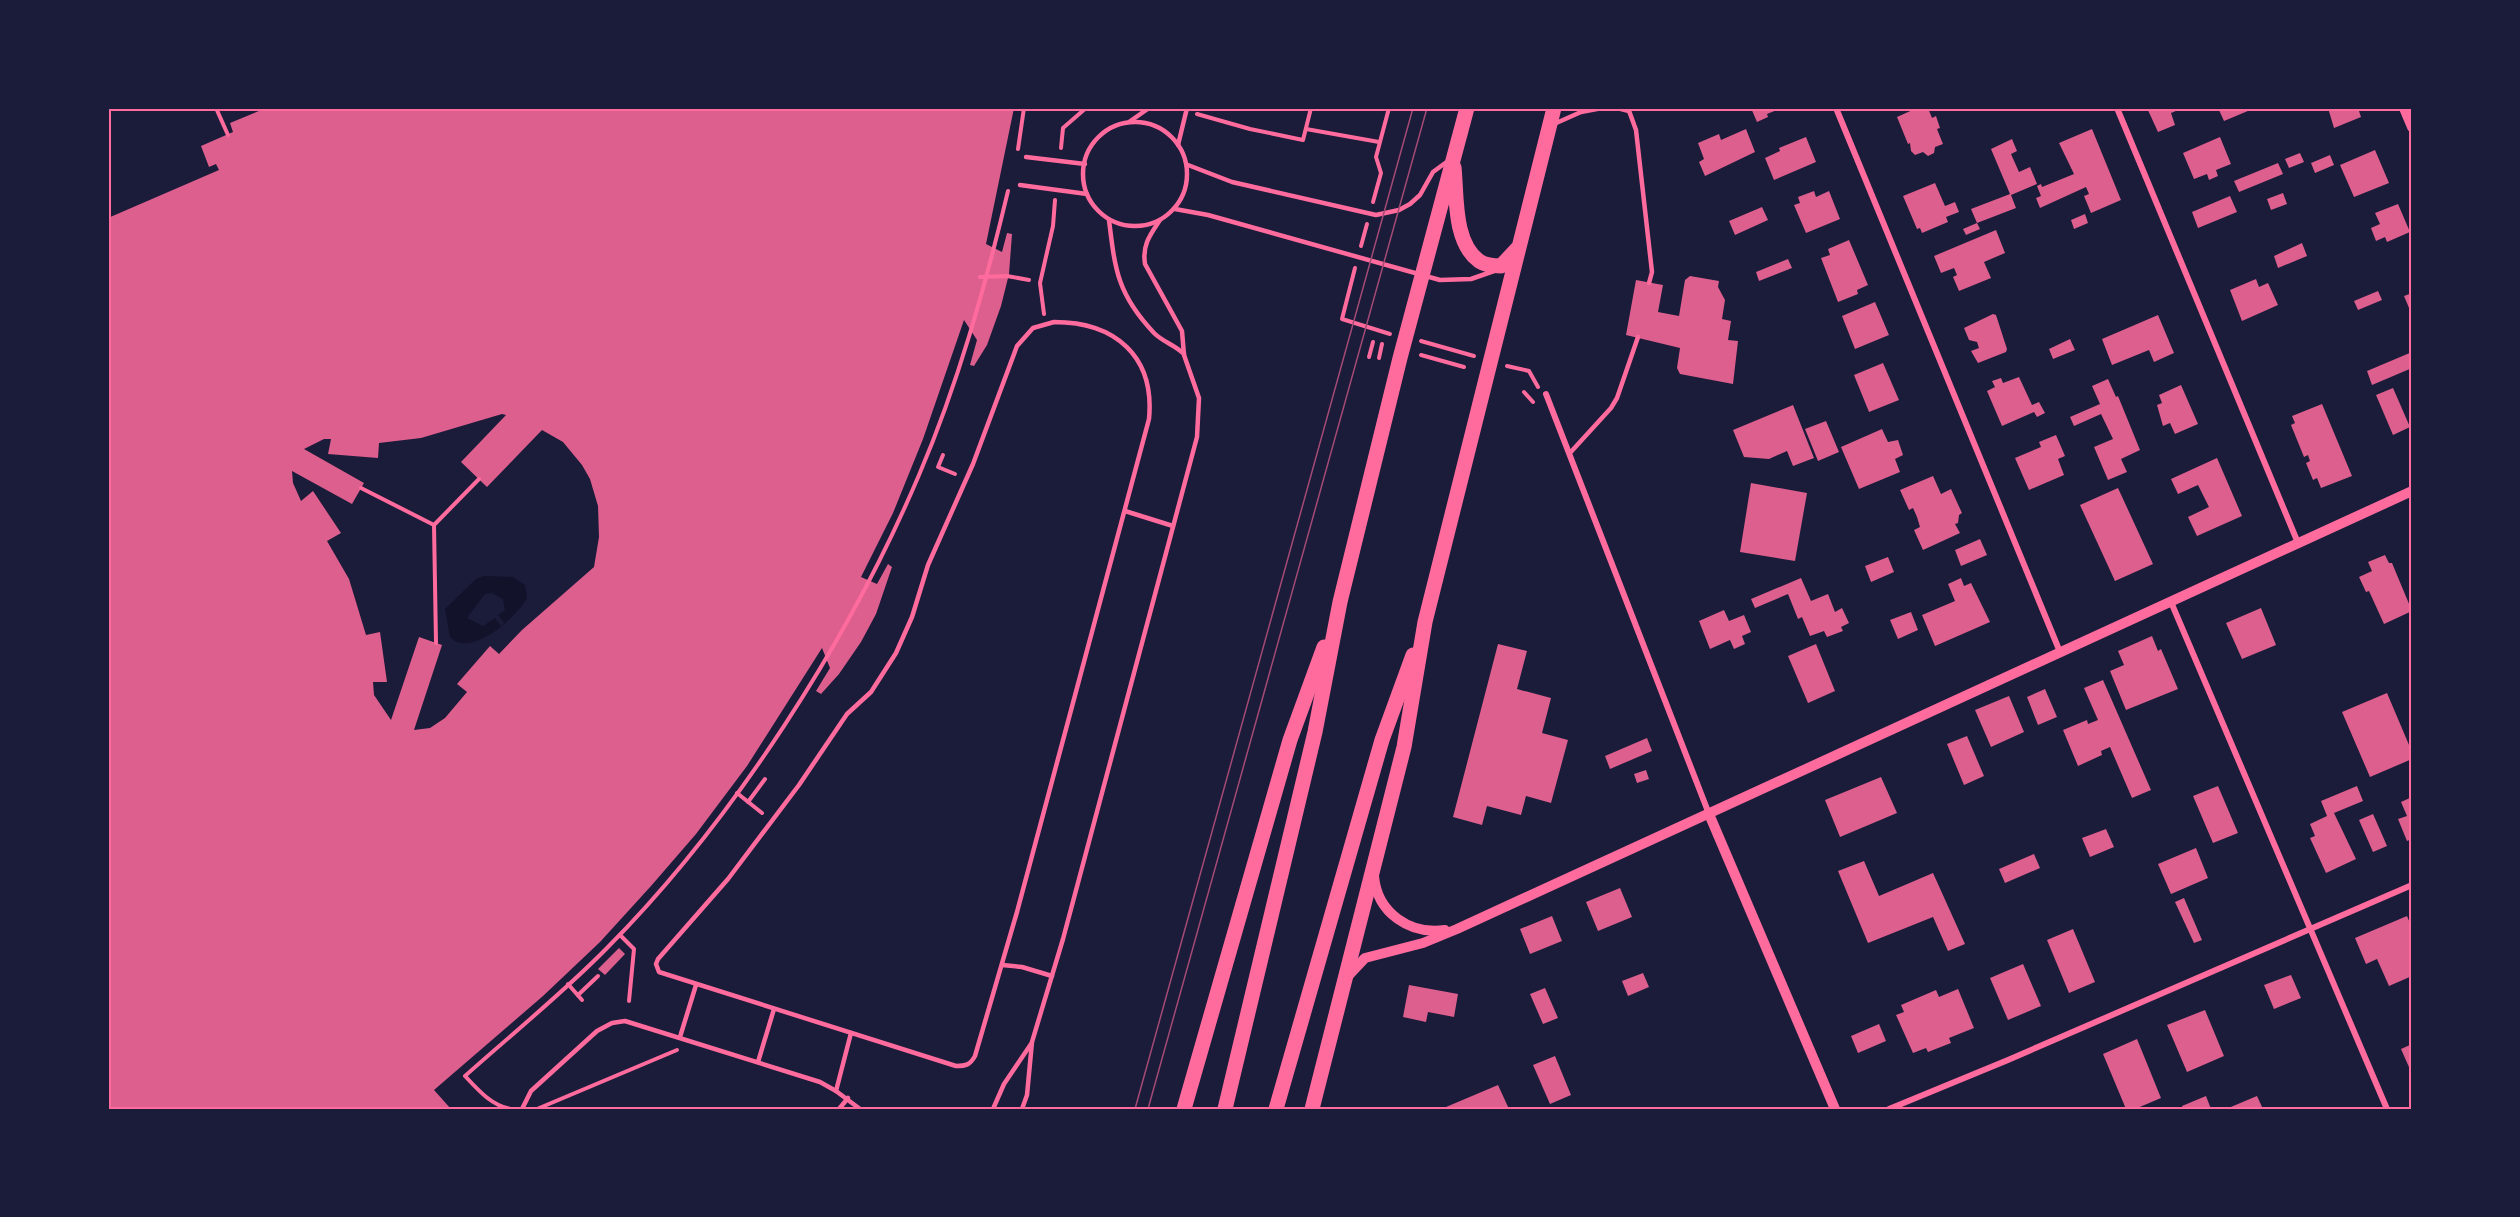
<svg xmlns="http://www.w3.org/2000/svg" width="2520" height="1217" font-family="'Roboto Condensed',sans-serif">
<rect width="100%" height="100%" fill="#1b1b3a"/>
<path fill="#12122b" d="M484,576L513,577L525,585L527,598C517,617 470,659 450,637L445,609L476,579Z"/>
<polygon fill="#1b1b3a" points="492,593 503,599 505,610 498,615 504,623 501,626 495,618 483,626 467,618 485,594"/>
<g fill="#dd5f8e" fill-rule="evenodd">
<path d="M266,108H1014L986,244L1002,252L1007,233L1012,234L1009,274L1001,306L987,345L974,366L970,365L977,340L964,320L923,439L893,513L861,577L877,584L888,564L892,567L876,614L861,642L839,674L821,694L816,691L830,668L822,648L747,766L696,834L651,886L600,942L543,996L434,1090L451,1109H108V218L219,170L216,164L209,167L201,146L233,132L230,123ZM502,414L506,415L461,462L487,487L542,430L563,442L582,465L590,479L598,506L599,537L594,567L522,630L499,654L490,646L457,684L467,692L445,718L430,728L414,730L442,645L419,637L391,720L374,695L373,682H387L380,632L366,635L349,579L327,541L341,533L313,491L301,501L293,483L292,471L352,504L364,483L304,449L324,439H331L328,454L378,458L379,443L421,438Z"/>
<polygon points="1751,108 1782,108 1767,114 1768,117 1757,122"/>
<polygon points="1917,108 1928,108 1932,118 1936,116 1940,128 1937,129 1943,144 1935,147 1934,153 1928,156 1923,152 1915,155 1911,151 1910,143 1908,144 1897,117"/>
<polygon points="2147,108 2183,108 2171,113 2175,125 2158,132"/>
<polygon points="2225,108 2255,108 2224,121 2219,110"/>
<polygon points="2328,108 2358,108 2361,117 2334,128"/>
<polygon points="1746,129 1755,152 1705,176 1699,162 1704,159 1698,143 1719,134 1721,140"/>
<polygon points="2092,129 2121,200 2091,213 2084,196 2089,194 2086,187 2040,208 2036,198 2041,196 2037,186 2041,184 2042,187 2074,174 2059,143"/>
<polygon points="1806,137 1816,162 1774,180 1765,158 1780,151 1779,148"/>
<polygon points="2220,137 2231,164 2216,170 2218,176 2209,180 2207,174 2194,179 2183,153"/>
<polygon points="2012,139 2017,151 2011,154 2019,172 2030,167 2037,184 2011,195 2016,208 1977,223 1971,209 2010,194 1991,149"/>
<polygon points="2375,150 2389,183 2354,197 2340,165"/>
<polygon points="2300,153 2304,162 2289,168 2285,159"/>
<polygon points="2330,155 2334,165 2315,173 2311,163"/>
<polygon points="2278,163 2283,174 2239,192 2234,181"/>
<polygon points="1935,183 1945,206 1955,202 1959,212 1946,217 1948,222 1922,233 1920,228 1917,229 1903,196"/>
<polygon points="1814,191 1816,197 1829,191 1840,219 1806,233 1794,205 1800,203 1798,197"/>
<polygon points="2283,193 2287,204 2271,210 2267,199"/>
<polygon points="2230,196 2237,212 2198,228 2192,212"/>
<polygon points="2398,204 2410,232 2387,242 2385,237 2376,241 2371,228 2380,224 2375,213"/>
<polygon points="1762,207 1768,220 1735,235 1729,221"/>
<polygon points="2085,214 2088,223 2074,229 2071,220"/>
<polygon points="1977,223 1980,229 1966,235 1963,229"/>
<polygon points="1996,230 2005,253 1984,262 1991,278 1959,291 1953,277 1957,275 1954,268 1941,273 1934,256"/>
<polygon points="1849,240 1868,285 1857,290 1858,294 1838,302 1821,258 1830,255 1828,249"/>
<polygon points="2302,243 2307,256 2278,268 2274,256"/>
<polygon points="1788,259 1792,268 1759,281 1756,272"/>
<polygon points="1690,276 1719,281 1718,287 1725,300 1722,319 1731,321 1728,340 1738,341 1733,384 1680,374 1677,368 1680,348 1626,335 1636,280 1663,285 1658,312 1679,316 1685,280"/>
<polygon points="2256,279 2259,287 2268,283 2278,305 2242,321 2230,290"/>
<polygon points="2378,291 2382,300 2358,310 2354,301"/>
<polygon points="2412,293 2412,315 2404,296"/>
<polygon points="1875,302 1889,335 1855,349 1842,316"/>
<polygon points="1993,314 1996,315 2007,349 2006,352 1978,363 1971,351 1979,348 1977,342 1969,340 1964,328"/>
<polygon points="2158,315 2174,353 2154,362 2149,350 2112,365 2102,339"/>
<polygon points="2070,339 2075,350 2053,359 2049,349"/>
<polygon points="2412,352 2412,368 2372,385 2367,371"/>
<polygon points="1883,363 1899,400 1869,412 1854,375"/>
<polygon points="2019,377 2032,405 2039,402 2045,413 2037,417 2034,412 2002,426 1987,391 1995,387 1992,381 2001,378 2003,383"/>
<polygon points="2108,379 2116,397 2118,396 2140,450 2121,459 2127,472 2108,480 2094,447 2113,439 2101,414 2074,426 2070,417 2100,404 2092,386"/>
<polygon points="2181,385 2198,424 2175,434 2170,423 2163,426 2157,405 2162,403 2159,395"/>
<polygon points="2393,388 2410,427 2393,435 2376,395"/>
<polygon points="2322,404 2352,476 2321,488 2317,478 2313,480 2306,463 2310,461 2308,455 2304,457 2291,425 2295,423 2292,416"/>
<polygon points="1793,405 1814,458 1793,466 1787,451 1769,459 1744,457 1733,430"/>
<polygon points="1826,421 1839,452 1818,461 1805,429"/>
<polygon points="1882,429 1888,442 1898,440 1903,455 1895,459 1900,472 1859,489 1841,447"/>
<polygon points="2056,435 2065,456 2058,459 2064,475 2029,490 2015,458 2041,447 2039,442"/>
<polygon points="2217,458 2242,516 2197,536 2188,517 2209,507 2198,485 2178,494 2171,479"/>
<polygon points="1933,476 1941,494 1951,489 1956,500 1962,513 1959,515 1958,523 1955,524 1960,533 1923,550 1914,530 1920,527 1917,517 1913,508 1909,510 1900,490"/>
<polygon points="1751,483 1807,493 1795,561 1740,552"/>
<polygon points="2118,488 2153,564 2115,581 2080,505"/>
<polygon points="1980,539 1987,555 1961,566 1955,550"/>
<polygon points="2385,555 2389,563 2392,563 2412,611 2384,624 2369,591 2366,592 2359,577 2372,571 2368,562"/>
<polygon points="1888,557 1894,572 1871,582 1865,566"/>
<polygon points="1801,578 1811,601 1828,594 1835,612 1842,608 1849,623 1841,627 1843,631 1827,637 1824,631 1810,636 1802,617 1798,619 1788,594 1755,608 1751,599"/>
<polygon points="1961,578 1964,586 1971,583 1990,622 1935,646 1922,615 1955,601 1948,584"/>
<polygon points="2261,608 2276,645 2242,659 2226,623"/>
<polygon points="1724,610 1729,621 1744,615 1751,632 1742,636 1745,644 1734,649 1730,640 1710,649 1699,621"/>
<polygon points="1911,612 1918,630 1898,639 1890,620"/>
<polygon points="2152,636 2158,651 2161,649 2178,689 2126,710 2110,671 2124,665 2118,651"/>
<polygon points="1498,644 1527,651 1517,689 1551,698 1542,733 1568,740 1551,803 1526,796 1521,815 1487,806 1482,825 1453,817"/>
<polygon points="1816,644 1835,691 1808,703 1788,656"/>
<polygon points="2103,680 2151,790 2132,798 2110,747 2101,751 2102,755 2078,766 2063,730 2087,720 2088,724 2098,720 2084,688"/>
<polygon points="2045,689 2057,717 2038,725 2027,697"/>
<polygon points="2387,693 2412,752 2412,759 2370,777 2342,712"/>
<polygon points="2009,696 2024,732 1991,747 1975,710"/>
<polygon points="1967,736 1984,776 1964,785 1947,744"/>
<polygon points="1647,738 1652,751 1610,769 1605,756"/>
<polygon points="1646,770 1649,779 1637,783 1634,774"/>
<polygon points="1881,777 1897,813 1840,837 1825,800"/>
<polygon points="2218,786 2238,833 2213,843 2193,796"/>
<polygon points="2357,786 2363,801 2334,813 2356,859 2326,873 2310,838 2315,836 2310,824 2327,816 2321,801"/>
<polygon points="2412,797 2412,839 2407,841 2398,819 2407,816 2401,802"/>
<polygon points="2373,814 2387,846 2373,852 2359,820"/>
<polygon points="2106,829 2114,847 2090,857 2082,838"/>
<polygon points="2196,848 2208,878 2171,894 2158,864"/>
<polygon points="2034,854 2040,868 2005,883 1999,869"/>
<polygon points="1864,861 1879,896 1933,873 1965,944 1948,951 1933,917 1868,943 1838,871"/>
<polygon points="1620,888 1632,917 1598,931 1586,902"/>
<polygon points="2184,898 2202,940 2194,943 2175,902"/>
<polygon points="1552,916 1562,941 1530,954 1520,929"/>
<polygon points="2407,916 2412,928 2412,976 2389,986 2377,959 2366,964 2355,938"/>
<polygon points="2073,929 2095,982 2069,993 2047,940"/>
<polygon points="619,948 625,954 605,975 598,969"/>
<polygon points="2023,964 2041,1006 2008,1020 1990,978"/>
<polygon points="1643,973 1649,987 1628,996 1622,981"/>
<polygon points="2291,975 2301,998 2274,1009 2264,985"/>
<polygon points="1409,985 1458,994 1454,1017 1428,1012 1426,1022 1403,1017"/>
<polygon points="1545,988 1558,1018 1543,1024 1530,994"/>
<polygon points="1958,989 1974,1028 1949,1038 1951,1043 1928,1052 1926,1048 1913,1053 1896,1015 1904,1012 1901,1005 1936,990 1939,997"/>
<polygon points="2205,1010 2224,1056 2187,1072 2167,1025"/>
<polygon points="1879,1024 1886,1041 1858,1053 1851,1036"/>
<polygon points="2137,1039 2161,1098 2135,1109 2126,1109 2103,1054"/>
<polygon points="2412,1044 2412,1074 2401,1049"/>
<polygon points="1555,1056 1571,1095 1550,1104 1533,1065"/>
<polygon points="1498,1085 1509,1109 1447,1109 1446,1107"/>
<polygon points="2206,1096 2211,1109 2183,1109 2182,1106"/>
<polygon points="2257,1096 2263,1109 2226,1109"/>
</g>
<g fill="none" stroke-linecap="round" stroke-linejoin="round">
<g stroke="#ff6b9d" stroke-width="4">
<polyline points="216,108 228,135"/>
<polyline points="1197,114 1250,129 1303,140 1311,108"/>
<polyline points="1306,129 1379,142"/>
<polyline points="1061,148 1063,128 1086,108"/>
<polyline points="1018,149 1024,108"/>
<polyline points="1373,202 1381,173 1376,157 1389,108"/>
<polyline points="1361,246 1367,224"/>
<polyline points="1355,268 1342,319 1390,334"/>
<polyline points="980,277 1007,276 1029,280"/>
<polyline points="1044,314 1040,283 1053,226 1055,200"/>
<polyline points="1421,341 1474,356"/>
<polyline points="1421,355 1464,367"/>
<polyline points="1369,357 1373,342"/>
<polyline points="1379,358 1382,344"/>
<polyline points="1507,366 1529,371 1538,387"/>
<polyline points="1524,392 1533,402"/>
<polyline points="943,455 938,467 955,474"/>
<polyline points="361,488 434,525 479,479"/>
<polyline points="434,525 436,643"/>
<polyline points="737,793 762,813"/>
<polyline points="748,802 765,779"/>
<polyline points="620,935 634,949 629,1001"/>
<polyline points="568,984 582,1000"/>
<polyline points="578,995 598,976"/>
<path d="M511,1109C492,1106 478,1090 465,1076C512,1034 563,993 607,948C734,820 849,640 919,475C958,384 985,287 1008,191"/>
<polyline points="537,1109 677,1050"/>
</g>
<g stroke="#ff6b9d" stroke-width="4.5">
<polyline points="1617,108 1629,111"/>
<polyline points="1628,108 1636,130 1652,272 1649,283"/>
<polyline points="1129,122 1149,108"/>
<circle cx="1135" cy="174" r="52"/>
<polyline points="1554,124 1581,112 1602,108"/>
<polyline points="1178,145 1187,108"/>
<polyline points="1026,157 1085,164"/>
<polyline points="1188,165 1232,182 1376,215 1399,210 1410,204 1420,195 1433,172 1448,161"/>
<polyline points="1020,185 1087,194"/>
<polyline points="1175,209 1208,215 1440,280 1471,279 1494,271"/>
<path d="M1109,220C1115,269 1117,294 1154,333C1163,342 1175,345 1184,354"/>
<path d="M1054,322C1115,322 1155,356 1149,419L1017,912L975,1056C970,1065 966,1066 956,1066L659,972L656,964L658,959L728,879L799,785L847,714L871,692L896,653L912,617L928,565L973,464L1017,346L1033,328Z"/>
<polyline points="1569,454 1611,408 1617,398 1638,337"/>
<polyline points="1125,511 1173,526"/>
<polyline points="1002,965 1022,967 1052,976"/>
<polyline points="680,1037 696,985"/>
<polyline points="758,1062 774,1009"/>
<polyline points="836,1091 851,1033"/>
<polyline points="522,1109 531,1091 597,1031 612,1023 625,1021 820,1082 836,1091 860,1109"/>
<polyline points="839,1109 848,1098"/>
<polyline points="993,1109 1004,1084 1031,1044"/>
<path d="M1022,1109L1027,1095L1032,1042L1063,939L1197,437L1199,398L1184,355L1182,331L1145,264C1142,245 1150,235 1160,220"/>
</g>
<g stroke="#ff6b9d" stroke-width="6">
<polyline points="1836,108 2060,652"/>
<polyline points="2117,108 2298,543"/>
<polyline points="1546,394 1709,814"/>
<polyline points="2171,602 2387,1109"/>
<polyline points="1889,1109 2008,1060 2412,885"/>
</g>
<g stroke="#ff6b9d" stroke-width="10">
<polyline points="2404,108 2412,127"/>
<polyline points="1709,814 1835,1109"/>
<path d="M1374,876C1377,913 1410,935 1445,930"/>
<polyline points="1349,975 1365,958 1423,943 1457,929 2412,491"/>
</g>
<g stroke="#ff6b9d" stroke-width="15">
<path d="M1454,167C1457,195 1453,242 1479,261C1485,265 1494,266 1501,266L1517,249"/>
<polyline points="1184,1109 1290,740 1324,647"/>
<polyline points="1225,1109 1315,732 1340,602 1400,358 1467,108"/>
<polyline points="1276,1109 1382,740 1413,655"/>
<polyline points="1312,1109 1404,747 1425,622 1554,108"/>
</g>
<g stroke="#a44b75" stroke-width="1.5">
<polyline points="1135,1109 1413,108"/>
<polyline points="1148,1109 1427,108"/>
</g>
</g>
<rect width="2520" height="1217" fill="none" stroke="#1b1b3a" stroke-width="219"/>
<rect x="110" y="110" width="2300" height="998" fill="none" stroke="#ff6b9d" stroke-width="2"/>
</svg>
